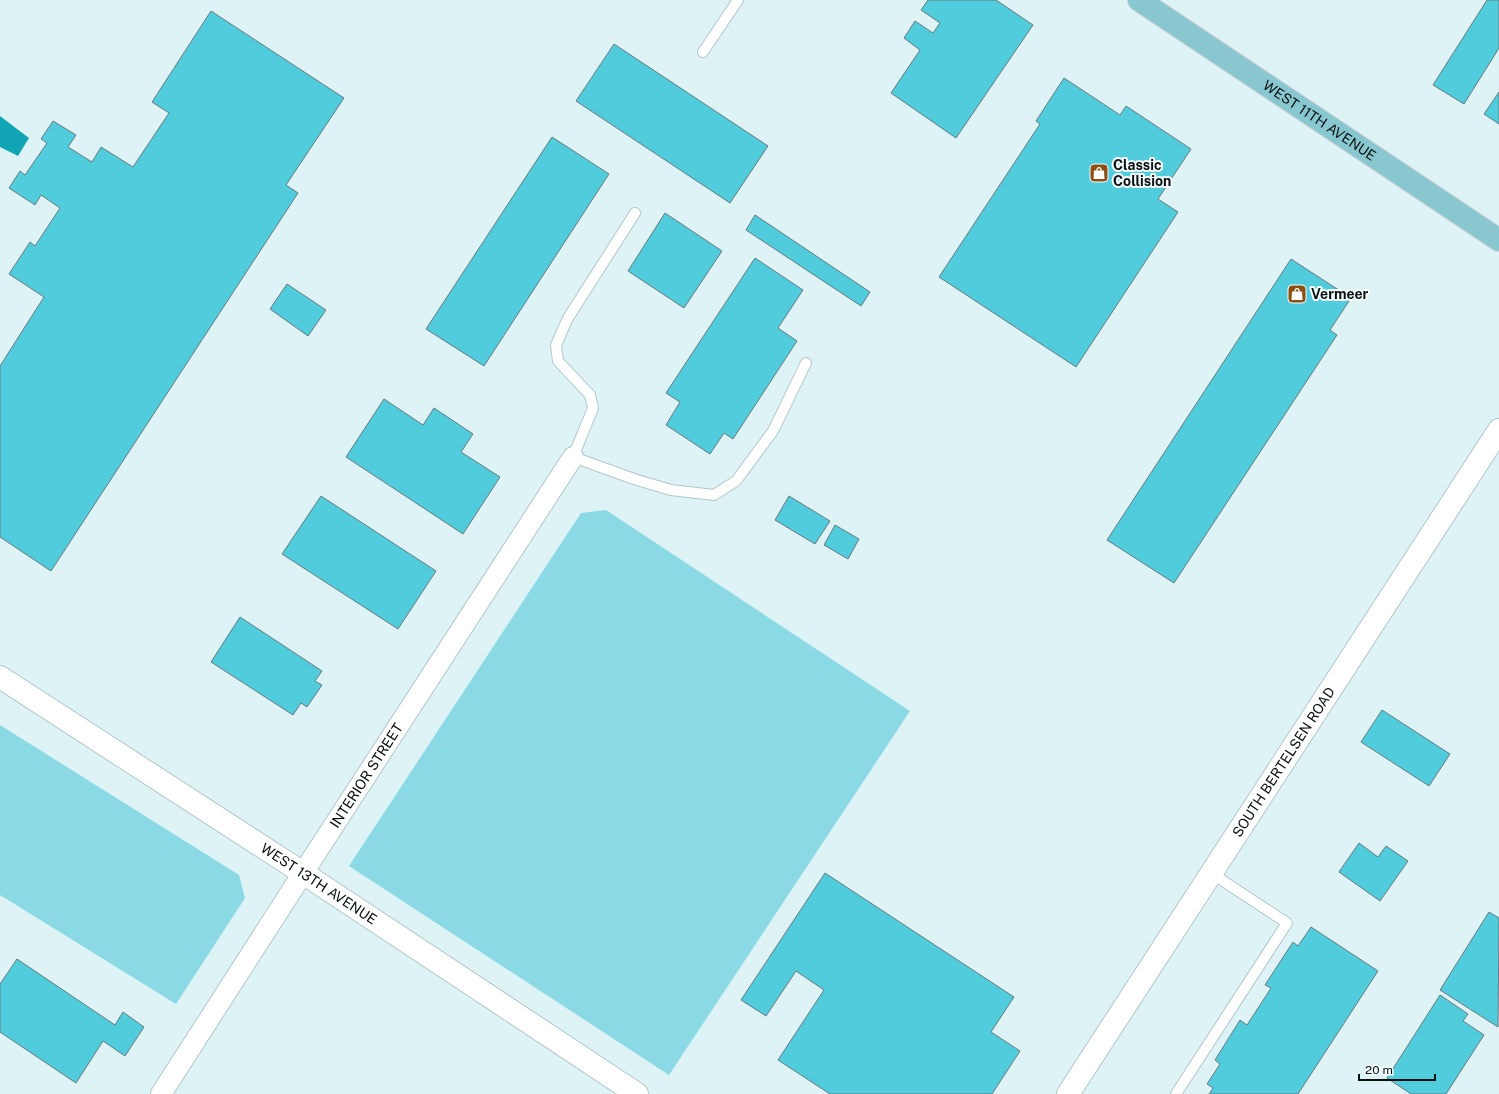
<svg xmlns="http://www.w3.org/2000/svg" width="1499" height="1094" font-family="'Public Sans',sans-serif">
<rect width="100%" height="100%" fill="#ddf3f6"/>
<g fill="#8ad9e5">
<polygon points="606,510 910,711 669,1075 349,866 581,513"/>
<polygon points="0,725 239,875 245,898 176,1004 0,895"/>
</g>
<polygon fill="#11a4b5" points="0,116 29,138 18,156 0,147"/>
<g fill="#50ccdd" stroke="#677a7d">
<polygon points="928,0 996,0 1033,25 956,138 891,93 920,50 904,38 915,21 933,33 940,23 921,10"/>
<polygon points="1487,0 1499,0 1499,48 1464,104 1433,85"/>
<polygon points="211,11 344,98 286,185 298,193 51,571 0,537 0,366 44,297 9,274 30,242 35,246 60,208 41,195 35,205 9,188 20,171 25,175 47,143 41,139 53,121 76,135 68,147 92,162 101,147 133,167 169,113 152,102"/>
<polygon points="614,44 768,146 730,203 576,101"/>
<polygon points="1064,78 1120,115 1126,106 1191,149 1158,199 1178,212 1076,367 939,277 1040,124 1036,121"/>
<polygon points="1499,92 1499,124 1484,114"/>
<polygon points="552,137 609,174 484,366 426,329"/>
<polygon points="665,213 722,251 684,308 628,271"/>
<polygon points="755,215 870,292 861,306 746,230"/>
<polygon points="755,258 803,290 778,328 797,341 733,439 724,433 710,454 666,425 680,402 666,393"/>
<polygon points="1291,259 1351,298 1330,330 1337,335 1174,583 1107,540"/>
<polygon points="287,284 326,310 308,336 270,309"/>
<polygon points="384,399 423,425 434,408 473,434 461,452 500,477 463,534 346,457"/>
<polygon points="321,496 436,571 398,629 282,554"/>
<polygon points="789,496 830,521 815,544 775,520"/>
<polygon points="835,525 859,539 848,559 824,545"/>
<polygon points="240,617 322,671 315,681 322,685 307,707 301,703 293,715 211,662"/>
<polygon points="1382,710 1450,754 1429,786 1361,742"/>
<polygon points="1359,843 1378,857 1386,846 1408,861 1380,901 1339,872"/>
<polygon points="825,873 1014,997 991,1032 1020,1051 992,1094 830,1094 778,1060 824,990 796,971 766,1016 741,1000"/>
<polygon points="1489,912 1499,918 1498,1027 1440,990"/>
<polygon points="1311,927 1378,971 1298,1094 1209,1094 1213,1088 1207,1084 1220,1064 1215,1060 1240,1020 1247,1025 1271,988 1265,985 1293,942 1298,946"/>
<polygon points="17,959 115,1025 123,1012 144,1027 125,1056 103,1041 76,1083 0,1032 0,984"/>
<polygon points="1440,995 1468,1014 1463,1021 1484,1035 1446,1094 1411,1094 1387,1078"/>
</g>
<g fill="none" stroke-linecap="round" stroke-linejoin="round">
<g stroke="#b3c7ca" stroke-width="12">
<g id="lane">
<polyline points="703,52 738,0"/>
<polyline points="635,213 568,318 556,345 558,361 590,395 593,408 573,457 634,479 671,490 714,495 736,481 773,431 806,363"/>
<polyline points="1176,1094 1287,923 1211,873"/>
</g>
</g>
<g stroke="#b3c7ca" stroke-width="22">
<g id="street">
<path id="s1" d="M161,1094L303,873L573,457"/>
</g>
</g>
<g stroke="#b3c7ca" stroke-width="24">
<g id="secondary">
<path id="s2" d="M0,677L303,873L637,1094"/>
<path id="s3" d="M1068,1094L1499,430"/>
</g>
</g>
<g stroke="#d3d4d4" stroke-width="24">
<g id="primary">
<path id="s4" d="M1139,0L1499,240"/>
</g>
</g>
<use href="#lane" stroke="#fff" stroke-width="10"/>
<use href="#street" stroke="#fff" stroke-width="20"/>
<use href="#secondary" stroke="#fff" stroke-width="22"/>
<use href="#primary" stroke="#88c7d0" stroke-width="22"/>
</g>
<defs>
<g id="shop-square" transform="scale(1)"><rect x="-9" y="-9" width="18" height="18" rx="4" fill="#8e4f15" stroke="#f5fdfe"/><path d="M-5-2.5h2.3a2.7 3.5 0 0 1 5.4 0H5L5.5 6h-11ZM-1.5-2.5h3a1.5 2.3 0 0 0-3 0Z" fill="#fff"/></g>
</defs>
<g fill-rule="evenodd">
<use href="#shop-square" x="1099" y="173"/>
<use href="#shop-square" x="1297" y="294"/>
</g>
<g text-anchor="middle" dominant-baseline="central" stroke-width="4" stroke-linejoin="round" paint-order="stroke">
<g font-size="14" fill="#091011" stroke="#f5fdfe">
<text stroke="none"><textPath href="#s4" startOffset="217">WEST 11TH AVENUE</textPath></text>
<text stroke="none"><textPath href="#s3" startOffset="396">SOUTH BERTELSEN ROAD</textPath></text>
<text stroke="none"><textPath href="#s1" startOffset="379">INTERIOR STREET</textPath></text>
<text stroke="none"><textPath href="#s2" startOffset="380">WEST 13TH AVENUE</textPath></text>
</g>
<g font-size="14" font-weight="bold" fill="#091011" stroke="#f5fdfe" text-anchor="start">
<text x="1113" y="165">Classic<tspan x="1113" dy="16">Collision</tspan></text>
<text x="1311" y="294">Vermeer</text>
</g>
</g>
<path d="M1359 1074v6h76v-6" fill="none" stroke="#091011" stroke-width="2"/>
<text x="1365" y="1074" font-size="12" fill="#091011" stroke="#f5fdfe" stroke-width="3" paint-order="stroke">20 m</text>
</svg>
